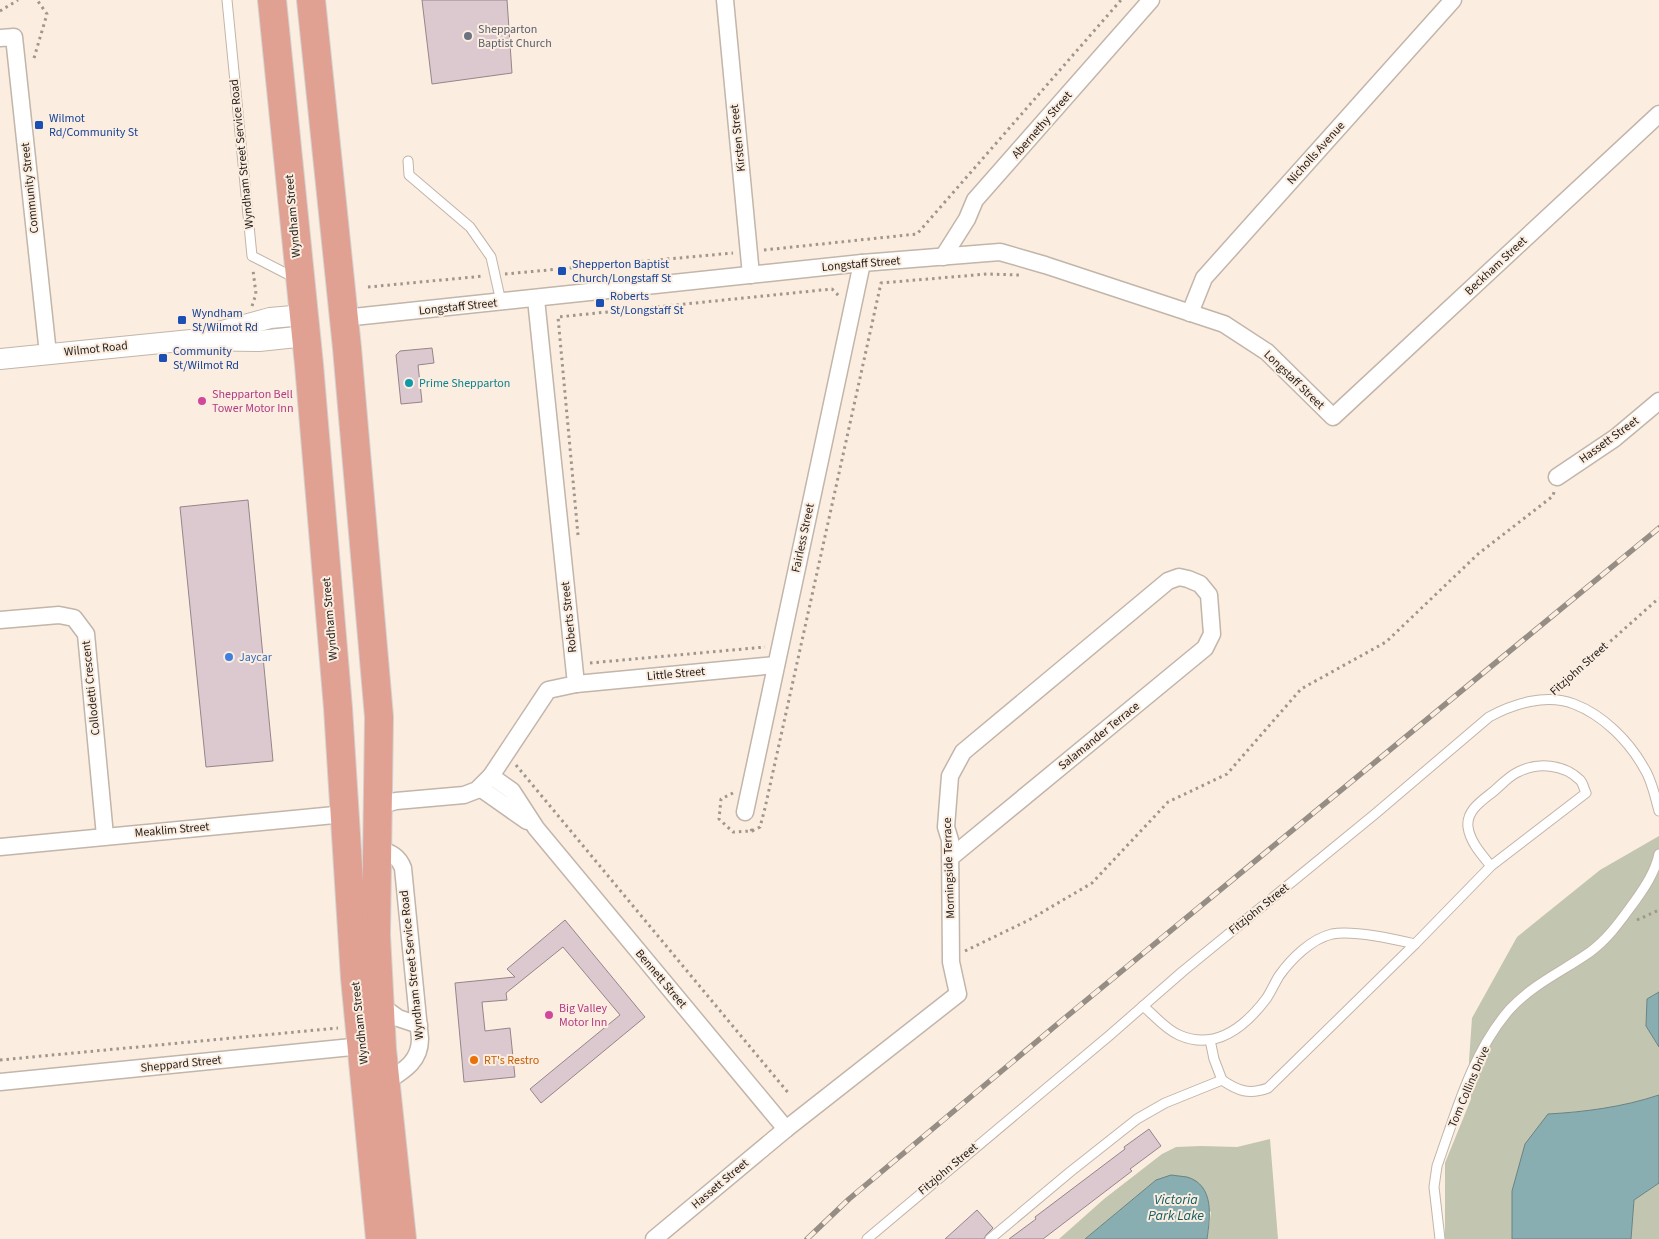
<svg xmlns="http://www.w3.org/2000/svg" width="1659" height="1239" font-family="'Source Sans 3',sans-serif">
<rect width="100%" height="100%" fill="#fbede0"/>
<g fill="#c2c5b0">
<path d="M1659,836V992L1647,999L1646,1026L1659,1047V1095C1623,1108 1585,1112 1548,1114L1512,1191V1239H1445V1163L1471,1099L1469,1061L1472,1018L1517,937L1600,870Z"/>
<polygon points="1270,1139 1278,1239 1207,1239 1211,1212 1156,1180 1085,1239 1059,1239 1104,1199 1162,1154 1176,1147 1201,1146 1237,1147"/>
<polygon points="1659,1183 1659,1239 1631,1239 1634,1200"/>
</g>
<g fill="#89aeb1" stroke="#6a8283">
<polygon points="1659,992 1659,1047 1646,1026 1647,999"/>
<path d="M1659,1095V1183L1634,1200L1631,1239H1512V1191L1525,1144L1548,1114C1585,1112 1623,1107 1659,1095Z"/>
<path d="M1171,1175C1176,1176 1182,1176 1187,1177C1215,1185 1210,1218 1207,1239H1085L1156,1180Z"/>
</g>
<g fill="#dbc9cf" stroke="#96848a">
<polygon points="422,0 507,0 512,73 432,84"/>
<polygon points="432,348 434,363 418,365 422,402 401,404 396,355 400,351"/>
<polygon points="248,500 273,761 206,767 180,507"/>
<polygon points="565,920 645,1017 541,1103 530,1089 620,1015 563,947 506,993 507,1000 482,1002 485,1031 510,1028 515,1077 464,1082 455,983 515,977 507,969"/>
<polygon points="1149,1129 1161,1146 1130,1169 1132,1171 1043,1239 1009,1239 1036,1219 1035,1217 1125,1149 1124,1147"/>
<polygon points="977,1210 993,1228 986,1235 984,1239 945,1239"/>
</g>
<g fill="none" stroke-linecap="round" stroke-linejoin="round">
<g stroke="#c2b5a9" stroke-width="11">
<g id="service">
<polyline points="227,0 252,256 295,278"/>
<polyline points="408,161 409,175 470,227 491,257 501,302"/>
<path d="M1143,1006C1154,1015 1165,1029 1179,1035C1215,1051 1244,1028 1266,999C1271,992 1274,984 1279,976C1291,959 1311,939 1332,934C1352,930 1394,939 1415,944"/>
<polyline points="1210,1040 1214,1059 1222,1080"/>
<path d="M867,1239L1110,1035L1182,972L1375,814L1489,717C1513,704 1546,693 1574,704C1603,715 1629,741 1644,768C1652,780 1655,797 1659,811"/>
<path d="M990,1239L1070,1172L1137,1119L1165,1103L1222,1080C1238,1091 1249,1095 1268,1088L1415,944L1491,866L1586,793C1584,789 1583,783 1580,780C1564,764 1538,762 1518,772C1509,776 1501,785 1494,791C1483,800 1466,810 1468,827C1470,842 1482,855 1491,866"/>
<path d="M1440,1239L1434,1187L1437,1166C1456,1113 1472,1052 1510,1009C1533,984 1563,971 1590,952C1609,938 1621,920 1635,901C1645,887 1655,872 1659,854"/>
</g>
</g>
<g stroke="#c2b5a9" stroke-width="19">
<g id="minor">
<polyline points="725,0 751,275"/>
<polyline points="0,38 14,37 48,354"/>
<polyline points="943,257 967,219 975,200 1151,0"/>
<polyline points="1190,313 1204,278 1453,0"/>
<polyline points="344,318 862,263 1000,252 1045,265 1224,324 1267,352 1333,417 1659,114"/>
<polyline points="1557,477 1615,438 1659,401"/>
<polyline points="0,620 59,615 74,618 86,634 105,836"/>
<polyline points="576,684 776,665"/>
<polyline points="491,776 512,791 536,828 786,1129"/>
<polyline points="480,788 527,821"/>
<polyline points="379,806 396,801 464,795 477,790 491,776 548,690 576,684 536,299"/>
<polyline points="745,812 862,263"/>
<polyline points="0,847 345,814"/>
<path d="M377,848C390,853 398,855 403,868L420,1039C420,1062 403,1071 386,1082"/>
<polyline points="380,1005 398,1018 419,1025"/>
<polyline points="0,1082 362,1046"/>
<polyline points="654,1239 786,1129 958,994 951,962 950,840 946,827 950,776 963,752 1168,581 1179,577 1188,579 1200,584 1209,595 1212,634 1205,648 950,858"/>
</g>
</g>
<g stroke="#c2b5a9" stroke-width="22">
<g id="tertiary">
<polyline points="211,334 270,318 304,315"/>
<polyline points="0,359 191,340 259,341 306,336"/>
</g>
</g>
<g stroke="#d3d2d1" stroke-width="30">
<g id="trunk">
<polyline points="272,0 309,365 338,708 355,978 380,1239"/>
<polyline points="311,0 347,348 379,717 376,935 382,1049 402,1239"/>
</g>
</g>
<g stroke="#a0968c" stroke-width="3" stroke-dasharray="2.5 4" stroke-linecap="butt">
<polyline points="0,11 18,0"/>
<polyline points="34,58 47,14 37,0"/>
<polyline points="764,250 917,234 1121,0"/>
<polyline points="505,274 733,253"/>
<polyline points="368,287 484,276"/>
<polyline points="252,306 256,294 253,270"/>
<polyline points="578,535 558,317 832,289 839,296"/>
<polyline points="590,663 765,647"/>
<polyline points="1557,689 1659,598"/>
<polyline points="516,765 790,1095"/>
<polyline points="733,793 721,799 719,819 733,832 752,831 750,826"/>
<polyline points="752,831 760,827 765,808 881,283 987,274 1019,275"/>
<polyline points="1637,920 1659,910"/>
<polyline points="965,951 1029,920 1092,883 1168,802 1227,774 1301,689 1386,642 1478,554 1553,496 1554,492"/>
<polyline points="0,1060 338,1028"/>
</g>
<use href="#service" stroke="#fff" stroke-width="9"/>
<use href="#minor" stroke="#fff" stroke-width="16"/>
<use href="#tertiary" stroke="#fff" stroke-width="20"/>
<use href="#trunk" stroke="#e0a092" stroke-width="28"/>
<g stroke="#968d84" stroke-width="5.5">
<polyline id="rail" points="807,1239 849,1199 1066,1017 1659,528"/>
</g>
<use href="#rail" stroke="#fbede0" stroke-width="4" stroke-dasharray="11" stroke-linecap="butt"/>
</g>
<circle fill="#6b7280" stroke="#fbede0" stroke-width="2" cx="468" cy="36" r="5"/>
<g fill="#1a4fb4" stroke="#fbede0" stroke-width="2">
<rect x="34" y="120" width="10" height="10" rx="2.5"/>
<rect x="557" y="266" width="10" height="10" rx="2.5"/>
<rect x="595" y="298" width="10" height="10" rx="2.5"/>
<rect x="177" y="315" width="10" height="10" rx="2.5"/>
<rect x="158" y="353" width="10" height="10" rx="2.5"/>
</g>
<circle fill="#0f9aa8" stroke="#fbede0" stroke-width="2" cx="409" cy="383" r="5"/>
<g fill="#d1479c" stroke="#fbede0" stroke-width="2">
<circle cx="202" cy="401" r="5"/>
<circle cx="549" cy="1015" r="5"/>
</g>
<circle fill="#3f7fe0" stroke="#fbede0" stroke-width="2" cx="229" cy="657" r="5"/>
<circle fill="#e8710a" stroke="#fbede0" stroke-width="2" cx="474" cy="1060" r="5"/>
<g text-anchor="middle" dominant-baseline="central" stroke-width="4" stroke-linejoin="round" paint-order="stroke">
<g font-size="12" fill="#5b616d" stroke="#fbede0" text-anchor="start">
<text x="478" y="29">Shepparton<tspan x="478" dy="14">Baptist Church</tspan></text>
</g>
<g font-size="12" fill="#164399" stroke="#fbede0" text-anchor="start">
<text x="49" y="118">Wilmot<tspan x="49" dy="14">Rd/Community St</tspan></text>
<text x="572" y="264">Shepperton Baptist<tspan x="572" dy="14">Church/Longstaff St</tspan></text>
<text x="610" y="296">Roberts<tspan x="610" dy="14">St/Longstaff St</tspan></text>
<text x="192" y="313">Wyndham<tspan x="192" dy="14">St/Wilmot Rd</tspan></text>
<text x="173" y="351">Community<tspan x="173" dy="14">St/Wilmot Rd</tspan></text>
</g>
<g font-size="12" fill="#211c18" stroke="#fbede0">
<text transform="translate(1042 125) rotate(-49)">Abernethy Street</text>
<text transform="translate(738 138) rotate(-96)">Kirsten Street</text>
<text transform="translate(1316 153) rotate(-48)">Nicholls Avenue</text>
<text transform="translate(242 154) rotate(-96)">Wyndham Street Service Road</text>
<text transform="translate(30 188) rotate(-96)">Community Street</text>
<text transform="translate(293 216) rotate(-95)">Wyndham Street</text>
<text transform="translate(861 264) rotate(-5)">Longstaff Street</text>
<text transform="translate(1496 266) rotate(-43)">Beckham Street</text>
<text transform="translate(458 307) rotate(-6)">Longstaff Street</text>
<text transform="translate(96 349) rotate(-6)">Wilmot Road</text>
<text transform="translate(1294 380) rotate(44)">Longstaff Street</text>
<text transform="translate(1609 440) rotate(-36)">Hassett Street</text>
<text transform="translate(803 538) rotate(-78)">Fairless Street</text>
<text transform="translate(569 617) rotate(-96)">Roberts Street</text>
<text transform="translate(330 619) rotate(-95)">Wyndham Street</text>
<text transform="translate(1579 669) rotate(-42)">Fitzjohn Street</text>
<text transform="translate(676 674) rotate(-5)">Little Street</text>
<text transform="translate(91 688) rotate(-96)">Collodetti Crescent</text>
<text transform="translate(1099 736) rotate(-39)">Salamander Terrace</text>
<text transform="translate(172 830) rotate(-5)">Meaklim Street</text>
<text transform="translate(949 868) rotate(-92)">Morningside Terrace</text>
<text transform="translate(1259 909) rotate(-39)">Fitzjohn Street</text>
<text transform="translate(412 965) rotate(-96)">Wyndham Street Service Road</text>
<text transform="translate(661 979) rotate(50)">Bennett Street</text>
<text transform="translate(360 1023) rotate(-96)">Wyndham Street</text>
<text transform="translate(181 1064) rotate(-6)">Sheppard Street</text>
<text transform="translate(1469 1087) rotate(-67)">Tom Collins Drive</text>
<text transform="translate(948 1169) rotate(-40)">Fitzjohn Street</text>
<text transform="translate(720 1184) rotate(-40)">Hassett Street</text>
</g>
<g font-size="12" fill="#0d838f" stroke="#fbede0" text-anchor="start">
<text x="419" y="383">Prime Shepparton</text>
</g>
<g font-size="12" fill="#b23c85" stroke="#fbede0" text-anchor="start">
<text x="212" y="394">Shepparton Bell<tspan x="212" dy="14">Tower Motor Inn</tspan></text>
<text x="559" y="1008">Big Valley<tspan x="559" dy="14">Motor Inn</tspan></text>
</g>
<g font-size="12" fill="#366cbe" stroke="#fbede0" text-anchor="start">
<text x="239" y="657">Jaycar</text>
</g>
<g font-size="12" fill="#c56008" stroke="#fbede0" text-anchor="start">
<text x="484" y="1060">RT's Restro</text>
</g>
<g font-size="14" font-style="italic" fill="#135f66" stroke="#fbede0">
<text x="1176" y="1200">Victoria<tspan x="1176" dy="16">Park Lake</tspan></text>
</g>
</g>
</svg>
